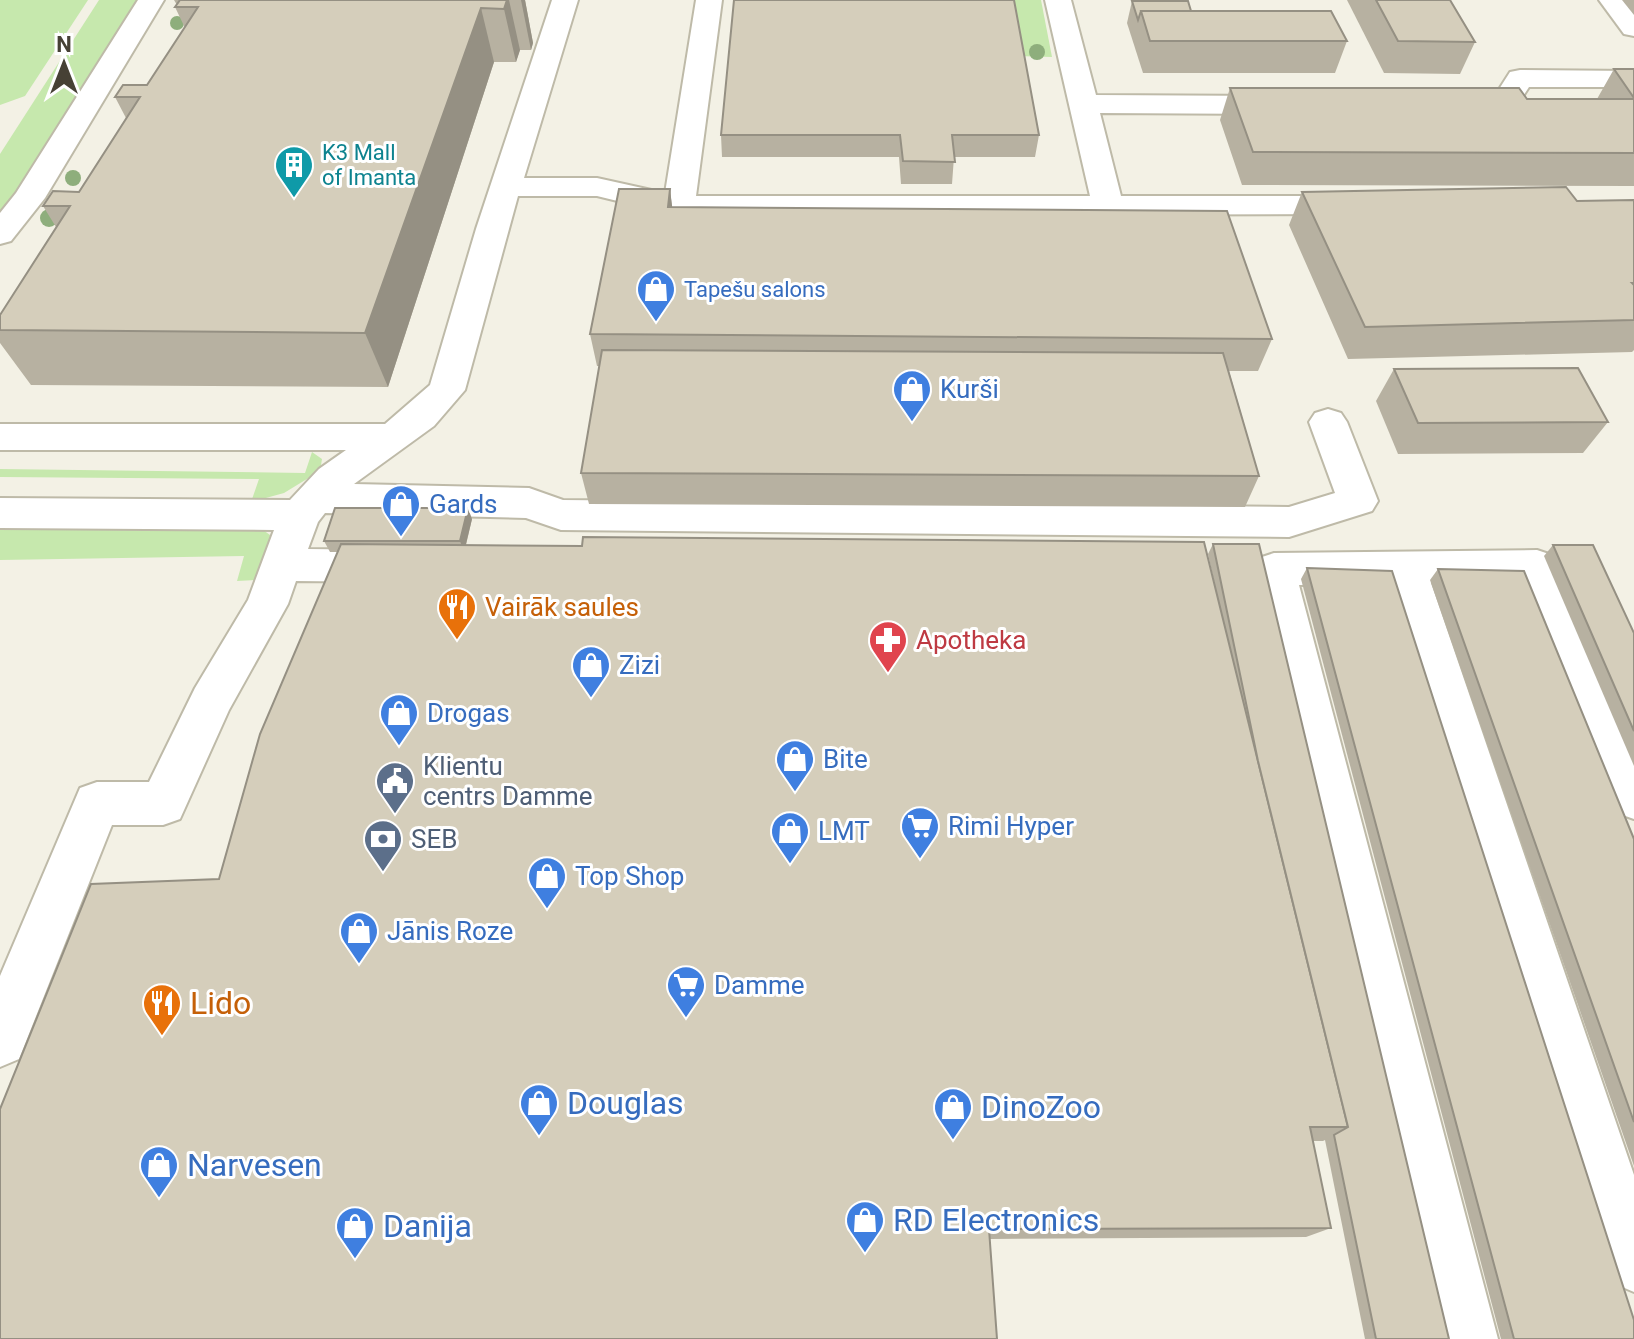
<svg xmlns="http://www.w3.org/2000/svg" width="1634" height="1339" font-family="Roboto,sans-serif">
<rect width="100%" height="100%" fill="#f3f1e5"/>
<g fill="#c6e8ad">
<polygon points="0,0 88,0 25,96 0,105"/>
<polygon points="99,0 137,0 0,218 0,154"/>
<polygon points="1007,0 1041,0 1052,57 1016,56"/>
<polygon points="312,452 322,459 320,471 284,493 251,502 259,479 0,477 0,469 305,473"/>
<polygon points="0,525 259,527 270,535 273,544 257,580 237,581 244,556 0,560"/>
</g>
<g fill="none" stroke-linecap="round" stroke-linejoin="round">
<g stroke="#bebaa8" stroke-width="4">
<g id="minor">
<polygon points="138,0 164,0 45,198 11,241 0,244 0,213 16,193"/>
<polygon points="552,0 578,0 524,178 597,178 665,193 696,0 722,0 696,196 1090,196 1045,0 1071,0 1096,95 1285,96 1295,99 1299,105 1295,111 1285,114 1100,113 1121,196 1356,196 1367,198 1372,205 1367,212 1356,214 679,216 597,196 518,196 465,390 434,426 354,484 529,488 563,500 1289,507 1335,493 1309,422 1315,413 1328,409 1341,413 1347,422 1378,501 1372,511 1289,537 561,530 526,518 325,513 318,522 308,549 390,550 405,555 411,566 405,577 390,582 296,581 288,604 229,710 180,819 163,825 112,825 19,1059 0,1067 0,976 80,788 97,782 149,782 195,688 248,600 274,530 0,528 0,498 290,500 319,469 346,450 0,450 0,424 385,424 430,385 476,229"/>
<polygon points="1599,0 1626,0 1634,10 1634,36 1624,34"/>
<path d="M1520,70L1634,71V87H1529L1513,112C1495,117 1474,117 1456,112L1451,106L1456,100L1494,97L1510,72Z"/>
<polygon points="1537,550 1552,555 1558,566 1634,743 1634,819 1617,813 1523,582 1431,583 1634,1175 1634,1292 1613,1283 1604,1262 1390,584 1299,585 1498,1339 1436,1339 1253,569 1259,558 1274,553"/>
</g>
</g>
<use href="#minor" fill="#fff" fill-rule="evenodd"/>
</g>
<g fill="#8eae7c">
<circle cx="177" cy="23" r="7"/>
<circle cx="1037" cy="52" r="8"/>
<circle cx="73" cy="178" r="8"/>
<circle cx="49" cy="218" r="9"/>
</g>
<g fill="#b7b1a1">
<polygon points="174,0 525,0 533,43 531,50 520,50 516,62 494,62 388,387 31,385 0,343 0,315 56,227 43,206 79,192 126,118 115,97 147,85 185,28 175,7 177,5"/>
<polygon points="1347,0 1450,0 1475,42 1460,74 1384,73"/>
<polygon points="1622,0 1634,0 1634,15"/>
<polygon points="1132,1 1191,11 1347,41 1335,73 1143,73 1127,23"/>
<polygon points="1614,69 1634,69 1634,186 1242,185 1220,120 1230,88 1527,99 1597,99"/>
<polygon points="721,135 1039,135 1035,157 954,157 952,184 901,184 899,157 722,157"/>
<polygon points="670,189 672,207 1272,339 1258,371 1229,371 1259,476 1245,507 589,504 581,473 599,366 597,366 590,334"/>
<polygon points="1302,192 1577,201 1634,200 1634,350 1632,352 1348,359 1289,225"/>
<polygon points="1394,369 1608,422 1583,453 1398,454 1376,401"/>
<polygon points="472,519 466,545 1216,590 1208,554 1213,544 1449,1339 1365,1339 1325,1140 1323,1141 1313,1141 1331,1228 1306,1237 990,1239 219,879 338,552 330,552 324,541"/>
<polygon points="1553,545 1634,633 1634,766 1544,556"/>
<polygon points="1307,568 1634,1339 1501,1339 1301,579"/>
<polygon points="1438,569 1634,839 1634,1166 1430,580"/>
</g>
<g fill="#959083">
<polygon points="490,0 509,0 520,50 516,62 504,9"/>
<polygon points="521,0 525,0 533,43 531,50"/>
<polygon points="481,8 494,62 388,387 365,333"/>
<polygon points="670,189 674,222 668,207"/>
<polygon points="468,508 472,519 464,552 460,541"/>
</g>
<g fill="#d5cebb" stroke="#959083" stroke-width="2">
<polygon points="180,0 507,0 504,9 481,8 365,333 0,330 0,315 70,206 43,206 53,191 79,192 140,97 115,97 123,85 147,85 198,7 175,7"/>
<polygon points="734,0 1014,0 1039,135 952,135 955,162 903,161 900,135 721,135"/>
<polygon points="1376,0 1450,0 1475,42 1398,41"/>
<polygon points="1132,1 1188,1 1191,11 1141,11 1138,20"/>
<polygon points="1141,11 1331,11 1347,41 1150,41"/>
<polygon points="1614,69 1634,69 1634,98"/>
<polygon points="1230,88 1519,88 1527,99 1634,99 1634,153 1253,152"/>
<polygon points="1566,187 1577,201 1634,200 1634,283 1632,283 1634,285 1634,320 1365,327 1302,192"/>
<polygon points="619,189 670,189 668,207 1227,211 1272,339 590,334"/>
<polygon points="602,350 1223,353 1259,476 581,473"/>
<polygon points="1578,368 1608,422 1418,423 1394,369"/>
<polygon points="335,508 468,508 460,541 324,541"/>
<polygon points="583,537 1204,542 1348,1127 1310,1127 1331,1228 989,1229 997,1339 0,1339 0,1109 91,884 219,879 260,734 341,544 582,546"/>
<polygon points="1213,544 1259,544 1449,1339 1376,1339 1334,1135 1348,1127 1258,761"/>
<polygon points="1553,545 1593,545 1634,633 1634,731"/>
<polygon points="1307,568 1392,571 1634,1320 1634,1339 1514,1339"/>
<polygon points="1438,569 1524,571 1634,839 1634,1122"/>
</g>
<defs>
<g id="building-pin" transform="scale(2)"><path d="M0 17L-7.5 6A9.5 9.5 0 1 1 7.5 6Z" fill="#0f9aa8" stroke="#fff"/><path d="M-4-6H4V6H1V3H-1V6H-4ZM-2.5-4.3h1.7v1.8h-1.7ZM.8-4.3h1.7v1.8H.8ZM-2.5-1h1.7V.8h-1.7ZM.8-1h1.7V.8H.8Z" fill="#fff"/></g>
<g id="shop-pin" transform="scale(2)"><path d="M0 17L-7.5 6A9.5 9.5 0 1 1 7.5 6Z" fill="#3f7fe0" stroke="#fff"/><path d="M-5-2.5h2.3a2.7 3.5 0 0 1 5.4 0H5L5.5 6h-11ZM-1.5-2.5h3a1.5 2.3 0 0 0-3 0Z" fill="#fff"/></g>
<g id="restaurant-pin" transform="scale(2)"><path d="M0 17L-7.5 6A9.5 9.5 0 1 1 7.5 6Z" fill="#e8710a" stroke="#fff"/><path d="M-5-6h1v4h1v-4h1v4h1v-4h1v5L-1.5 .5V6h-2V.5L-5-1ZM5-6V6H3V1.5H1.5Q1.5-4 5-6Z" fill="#fff"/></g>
<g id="pharmacy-pin" transform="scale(2)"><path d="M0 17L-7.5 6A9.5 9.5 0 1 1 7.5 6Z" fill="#e0444e" stroke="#fff"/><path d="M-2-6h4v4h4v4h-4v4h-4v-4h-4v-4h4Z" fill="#fff"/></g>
<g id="civic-pin" transform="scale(2)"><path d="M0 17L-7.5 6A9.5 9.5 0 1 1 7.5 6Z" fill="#5c6f8a" stroke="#fff"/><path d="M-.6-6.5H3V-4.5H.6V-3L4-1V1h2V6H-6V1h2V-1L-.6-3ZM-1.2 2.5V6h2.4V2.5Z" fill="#fff"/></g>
<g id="supermarket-pin" transform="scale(2)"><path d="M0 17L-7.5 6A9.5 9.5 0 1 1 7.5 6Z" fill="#3f7fe0" stroke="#fff"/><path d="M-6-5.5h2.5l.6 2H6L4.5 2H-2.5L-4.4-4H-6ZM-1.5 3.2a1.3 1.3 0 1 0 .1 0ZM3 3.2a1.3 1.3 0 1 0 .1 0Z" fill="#fff"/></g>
<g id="bank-pin" transform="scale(2)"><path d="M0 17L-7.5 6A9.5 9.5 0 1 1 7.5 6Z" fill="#5c6f8a" stroke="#fff"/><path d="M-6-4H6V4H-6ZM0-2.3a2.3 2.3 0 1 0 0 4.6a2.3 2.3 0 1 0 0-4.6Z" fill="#fff"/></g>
</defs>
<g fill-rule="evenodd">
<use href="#building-pin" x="294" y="165"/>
<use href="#shop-pin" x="656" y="289"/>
<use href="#shop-pin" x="912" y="389"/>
<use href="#shop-pin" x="401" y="504"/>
<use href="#restaurant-pin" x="457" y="607"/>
<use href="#pharmacy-pin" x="888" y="640"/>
<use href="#shop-pin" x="591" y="665"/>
<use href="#shop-pin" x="399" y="713"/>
<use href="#shop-pin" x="795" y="759"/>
<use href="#civic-pin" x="395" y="781"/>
<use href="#supermarket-pin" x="920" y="826"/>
<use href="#shop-pin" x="790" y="831"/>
<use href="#bank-pin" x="383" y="839"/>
<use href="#shop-pin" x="547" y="876"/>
<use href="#shop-pin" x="359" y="931"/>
<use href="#supermarket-pin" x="686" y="985"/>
<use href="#restaurant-pin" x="162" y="1003"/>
<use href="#shop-pin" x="539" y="1103"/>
<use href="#shop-pin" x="953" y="1107"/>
<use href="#shop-pin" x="159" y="1165"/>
<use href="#shop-pin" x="865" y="1220"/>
<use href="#shop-pin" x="355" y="1226"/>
</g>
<g text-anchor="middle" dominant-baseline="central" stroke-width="6" stroke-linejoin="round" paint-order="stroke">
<g font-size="22" fill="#0d838f" stroke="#fff" text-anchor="start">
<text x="322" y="152">K3 Mall<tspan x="322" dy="25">of Imanta</tspan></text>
</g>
<g font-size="22" fill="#366cbe" stroke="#fff" text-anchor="start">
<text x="684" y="289">Tapešu salons</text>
</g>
<g font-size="26" fill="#366cbe" stroke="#fff" text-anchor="start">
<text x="940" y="389">Kurši</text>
<text x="429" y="504">Gards</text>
<text x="619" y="665">Zizi</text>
<text x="427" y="713">Drogas</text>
<text x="823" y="759">Bite</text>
<text x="948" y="826">Rimi Hyper</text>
<text x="818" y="831">LMT</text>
<text x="575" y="876">Top Shop</text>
<text x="387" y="931">Jānis Roze</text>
<text x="714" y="985">Damme</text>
</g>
<g font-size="26" fill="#c56008" stroke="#fff" text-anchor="start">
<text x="485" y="607">Vairāk saules</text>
</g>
<g font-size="26" fill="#be3a42" stroke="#fff" text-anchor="start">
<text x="916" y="640">Apotheka</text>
</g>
<g font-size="26" fill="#4e5e75" stroke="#fff" text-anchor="start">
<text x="423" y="766">Klientu<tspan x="423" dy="30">centrs Damme</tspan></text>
<text x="411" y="839">SEB</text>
</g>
<g font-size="32" fill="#c56008" stroke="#fff" text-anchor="start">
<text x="190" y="1003">Lido</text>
</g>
<g font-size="32" fill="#366cbe" stroke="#fff" text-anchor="start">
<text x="567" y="1103">Douglas</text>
<text x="981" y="1107">DinoZoo</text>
<text x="187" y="1165">Narvesen</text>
<text x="893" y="1220">RD Electronics</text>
<text x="383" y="1226">Danija</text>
</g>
</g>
<g transform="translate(64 64)" stroke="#ffffff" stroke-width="6" paint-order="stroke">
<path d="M0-6L14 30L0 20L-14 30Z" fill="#464135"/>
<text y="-12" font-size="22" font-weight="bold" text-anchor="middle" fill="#464135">N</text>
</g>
</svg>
